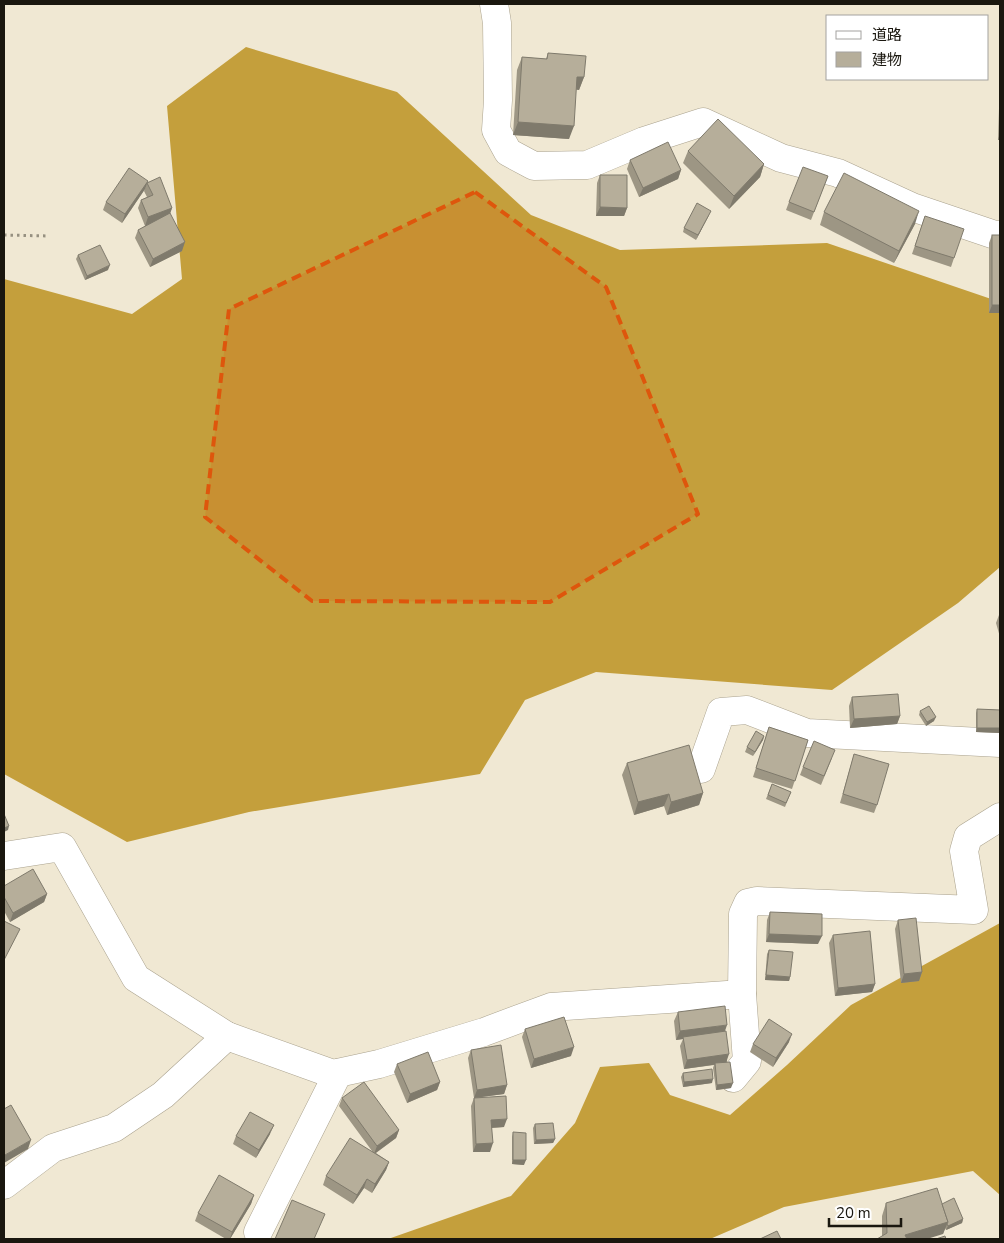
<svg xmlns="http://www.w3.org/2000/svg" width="1004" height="1243" font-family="'Nunito Sans','Noto Sans JP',sans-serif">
<rect width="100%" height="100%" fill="#f0e8d3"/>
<g fill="#c49f3c">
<polygon points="246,47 397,92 531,215 620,250 827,243 1000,302 1000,567 958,603 832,690 596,672 525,700 480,774 249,812 127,842 4,774 4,279 132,314 182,279 167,106"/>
<polygon points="1000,923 1000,1195 973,1171 784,1207 710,1239 388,1239 511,1196 575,1123 600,1067 649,1063 670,1095 730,1115 787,1065 851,1005"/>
</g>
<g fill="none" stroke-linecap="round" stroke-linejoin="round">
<g stroke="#aaa28e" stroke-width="29">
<g id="minor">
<polyline points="494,4 497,23 498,100 496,130 508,152 534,166 587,165 644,141 703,122 781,158 838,173 912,207 995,235 1000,235"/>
<polyline points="701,769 721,712 747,710 807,733 1000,743"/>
<polyline points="4,856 62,847 136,978 227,1036 333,1074 379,1064 484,1032 551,1007 742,994"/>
<polyline points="733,1078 747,1061 742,994 743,914 748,903 757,901 974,910 964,851 968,837 1000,817"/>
<polyline points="4,1185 53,1148 114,1128 163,1095 227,1036"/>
<polyline points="258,1232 338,1073"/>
</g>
</g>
<polyline stroke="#969080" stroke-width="3" stroke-dasharray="2.5 4" stroke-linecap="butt" points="4,235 49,236"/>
<use href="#minor" stroke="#fff" stroke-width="28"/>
</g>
<g fill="#9d9684">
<polygon points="548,53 584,77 579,90 576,89 569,139 513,135 517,70 522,57 546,59"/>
<polygon points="1000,106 1000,140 998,140 999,109"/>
<polygon points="688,151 764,164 760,177 729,209 683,163"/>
<polygon points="630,160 681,170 678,179 639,197 627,169"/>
<polygon points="600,175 627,208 624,216 596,216 597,183"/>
<polygon points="828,176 811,220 786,210 789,202"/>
<polygon points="148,181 145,189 122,223 103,210 106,202"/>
<polygon points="147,183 172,208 170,214 182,251 150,267 135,238 138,230 145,226 138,208 141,200 147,197 144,191"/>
<polygon points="824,212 915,224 894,263 820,225"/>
<polygon points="709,215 696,240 683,232 684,228"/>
<polygon points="925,216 954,258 951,267 912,254"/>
<polygon points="992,235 1000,313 989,313 989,243"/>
<polygon points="78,255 108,270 85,280 76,259"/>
<polygon points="1000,614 1000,637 996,623 999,615"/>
<polygon points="852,697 900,716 897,724 850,728 849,706"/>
<polygon points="977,709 1000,710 1000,733 976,732 976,713"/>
<polygon points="920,711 934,721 926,726 919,715"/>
<polygon points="769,727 808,740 792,789 753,777"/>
<polygon points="764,736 763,740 753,756 745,752 747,747"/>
<polygon points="854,754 877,805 874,813 840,803"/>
<polygon points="832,758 821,785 800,775 803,767"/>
<polygon points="627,763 703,793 699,805 667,815 664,806 634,815 622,775"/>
<polygon points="772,784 791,792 785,807 766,799"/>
<polygon points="4,886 47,894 44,902 10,922 4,911"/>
<polygon points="770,912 818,944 766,942 767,920"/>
<polygon points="898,920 922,972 919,981 901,983 895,929"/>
<polygon points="833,935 875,984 872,992 835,996 829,943"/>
<polygon points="769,950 790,977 789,981 765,980 767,954"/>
<polygon points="678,1012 725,1031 727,1062 731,1088 716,1090 713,1068 714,1065 684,1069 680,1046 683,1039 676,1040 674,1021"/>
<polygon points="525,1029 571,1056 531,1068 522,1037"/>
<polygon points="789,1042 773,1067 750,1052 753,1044"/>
<polygon points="471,1050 507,1085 504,1094 481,1097 504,1127 492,1128 490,1152 473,1152 471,1106 474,1098 468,1058"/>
<polygon points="397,1064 440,1082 437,1090 407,1103 394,1072"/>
<polygon points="683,1073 712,1083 683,1087 681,1077"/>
<polygon points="342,1098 399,1130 396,1138 376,1153 389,1162 386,1170 372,1193 364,1188 353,1204 323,1185 326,1176 372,1151 339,1106"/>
<polygon points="535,1124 555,1139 553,1143 534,1144 533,1128"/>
<polygon points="513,1132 524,1165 512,1164 512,1137"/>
<polygon points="270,1134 256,1158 233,1144 236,1136"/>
<polygon points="254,1195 251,1204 230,1239 226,1239 195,1221 198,1213"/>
<polygon points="886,1203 942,1204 963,1219 962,1223 946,1230 945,1228 943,1234 882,1236 882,1216"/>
</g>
<g fill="#7f7a6c">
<polygon points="577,77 584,77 579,90 572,89"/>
<polygon points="518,122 574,126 569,139 513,135"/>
<polygon points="1000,133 1000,140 998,140"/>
<polygon points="764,164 760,177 729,209 734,196"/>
<polygon points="681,170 678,179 639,197 643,188"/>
<polygon points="148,181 145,189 122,223 125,214"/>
<polygon points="600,207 627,208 624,216 596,216"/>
<polygon points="172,208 169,216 145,226 148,217"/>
<polygon points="711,211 709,215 696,240 698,235"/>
<polygon points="919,211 915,224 894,263 899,251"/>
<polygon points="185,242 182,251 150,267 153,259"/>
<polygon points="110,265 108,270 85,280 87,276"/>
<polygon points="992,305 1000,305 1000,313 989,313"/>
<polygon points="900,716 897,724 850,728 854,719"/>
<polygon points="936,717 934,721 926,726 927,722"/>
<polygon points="977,728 1000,728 1000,733 976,732"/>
<polygon points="764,736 763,740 753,756 755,752"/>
<polygon points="703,793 699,805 667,815 671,802"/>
<polygon points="669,794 664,806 634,815 638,802"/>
<polygon points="9,826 8,830 4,832 4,828"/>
<polygon points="47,894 44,902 10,922 13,913"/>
<polygon points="769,934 822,936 818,944 766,942"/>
<polygon points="922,972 919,981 901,983 904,974"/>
<polygon points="766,975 790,977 789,981 765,980"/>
<polygon points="875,984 872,992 835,996 838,988"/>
<polygon points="727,1025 724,1034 683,1037 683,1039 676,1040 680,1031"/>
<polygon points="792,1034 789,1042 773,1067 776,1058"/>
<polygon points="574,1047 571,1056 531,1068 534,1059"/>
<polygon points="729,1054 726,1063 684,1069 687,1060"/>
<polygon points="713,1079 712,1083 683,1087 684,1082"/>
<polygon points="440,1082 437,1090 407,1103 410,1094"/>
<polygon points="733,1083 731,1088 716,1090 717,1085"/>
<polygon points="507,1085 504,1094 474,1098 477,1090"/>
<polygon points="507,1119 504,1127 488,1128 491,1120"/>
<polygon points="274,1125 270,1134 256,1158 259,1150"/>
<polygon points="399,1130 396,1138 374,1154 377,1146"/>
<polygon points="555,1139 553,1143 534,1144 536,1140"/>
<polygon points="31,1140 28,1149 4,1163 4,1158 5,1155"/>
<polygon points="493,1143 490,1152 473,1152 476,1144"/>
<polygon points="513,1160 526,1160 524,1165 512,1164"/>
<polygon points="389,1162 386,1170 372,1193 375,1184"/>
<polygon points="367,1179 364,1188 353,1204 357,1195"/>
<polygon points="254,1195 251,1204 230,1239 232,1232"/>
<polygon points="963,1219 962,1223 946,1230 948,1226"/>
<polygon points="948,1222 943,1234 927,1239 904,1239 905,1235"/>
</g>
<g fill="#b6ae9a" stroke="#7f7a6c">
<polygon points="548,53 586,56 584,77 577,77 574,126 518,122 522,57 547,59"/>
<polygon points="718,119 764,164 734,196 688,151"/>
<polygon points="668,142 681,170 643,188 630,160"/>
<polygon points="803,167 828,176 814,212 789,202"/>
<polygon points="129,168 148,181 125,214 106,202"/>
<polygon points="844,173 919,211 899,251 824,212"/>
<polygon points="600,175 627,175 627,208 600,207"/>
<polygon points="160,177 172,208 148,217 141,200 153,195 147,183"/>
<polygon points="697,203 711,211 698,235 684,228"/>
<polygon points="170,213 185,242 153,259 138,230"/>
<polygon points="925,216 964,229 954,258 915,246"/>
<rect x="992" y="235" width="8" height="70"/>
<polygon points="100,245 110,265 87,276 78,255"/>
<polygon points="898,694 900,716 854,719 852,697"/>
<polygon points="929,706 936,717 927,722 920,711"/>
<polygon points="977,709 1000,710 1000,728 977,728"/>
<polygon points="769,727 808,740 795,781 756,768"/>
<polygon points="756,731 764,736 755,752 747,747"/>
<polygon points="814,741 835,750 824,776 803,767"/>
<polygon points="689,745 703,793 671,802 669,794 638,802 627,763"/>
<polygon points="854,754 889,764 877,805 843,794"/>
<polygon points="772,784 791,792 786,803 768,795"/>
<polygon points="4,814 9,826 4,828"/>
<polygon points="33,869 47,894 13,913 4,897 4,886"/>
<polygon points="770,912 822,914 822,936 769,934"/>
<polygon points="916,918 922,972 904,974 898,920"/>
<polygon points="4,921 20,929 4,960"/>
<polygon points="870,931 875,984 838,988 833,935"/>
<polygon points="769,950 793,952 790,977 766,975"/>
<polygon points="725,1006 727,1025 680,1031 678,1012"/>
<polygon points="564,1017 574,1047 534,1059 525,1029"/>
<polygon points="769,1019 792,1034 776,1058 753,1044"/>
<polygon points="726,1031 729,1054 687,1060 683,1037"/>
<polygon points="501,1045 507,1085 477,1090 471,1050"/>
<polygon points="428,1052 440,1082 410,1094 397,1064"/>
<polygon points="730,1062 733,1083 717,1085 715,1063"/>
<polygon points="712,1069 713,1079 684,1082 683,1073"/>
<polygon points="364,1082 399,1130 377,1146 342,1098"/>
<polygon points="506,1096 507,1119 491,1120 493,1143 476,1144 474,1098"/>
<polygon points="11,1105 31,1140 5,1155 4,1153 4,1109"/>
<polygon points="250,1112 274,1125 259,1150 236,1136"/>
<polygon points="553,1123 555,1139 536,1140 535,1124"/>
<polygon points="513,1132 526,1133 526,1160 513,1160"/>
<polygon points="350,1138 389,1162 375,1184 367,1179 357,1195 326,1176"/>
<polygon points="219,1175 254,1195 232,1232 198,1213"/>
<polygon points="937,1188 948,1222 905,1235 907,1239 877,1239 887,1233 886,1203"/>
<polygon points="954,1198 963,1219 948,1226 947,1224 948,1222 942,1204"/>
<polygon points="292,1200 325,1214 314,1239 275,1239"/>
<polygon points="777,1231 781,1239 760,1239"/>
<polygon points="945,1236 946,1239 936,1239"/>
</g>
<path fill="#de560c" fill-opacity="0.2" stroke="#de560c" stroke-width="4" stroke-dasharray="10 6" stroke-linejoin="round" d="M475,192L606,287L698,514L550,602L312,601L205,517L229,309Z"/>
<rect width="1004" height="1243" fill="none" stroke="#1a170f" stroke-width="10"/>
<rect x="826" y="15" width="162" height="65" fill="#ffffff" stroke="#a3a29f"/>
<rect x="836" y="31" width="25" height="8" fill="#ffffff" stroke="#a3a29f"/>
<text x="872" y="40" font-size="15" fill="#1a170f">道路</text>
<rect x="836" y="52" width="25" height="15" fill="#b6ae9a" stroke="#a3a29f"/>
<text x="872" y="65" font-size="15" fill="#1a170f">建物</text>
<path d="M829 1218v8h72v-8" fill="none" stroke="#1a170f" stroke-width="2.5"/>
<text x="836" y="1218" font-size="15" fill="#1a170f" stroke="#ffffff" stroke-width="4" paint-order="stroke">20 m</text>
</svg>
